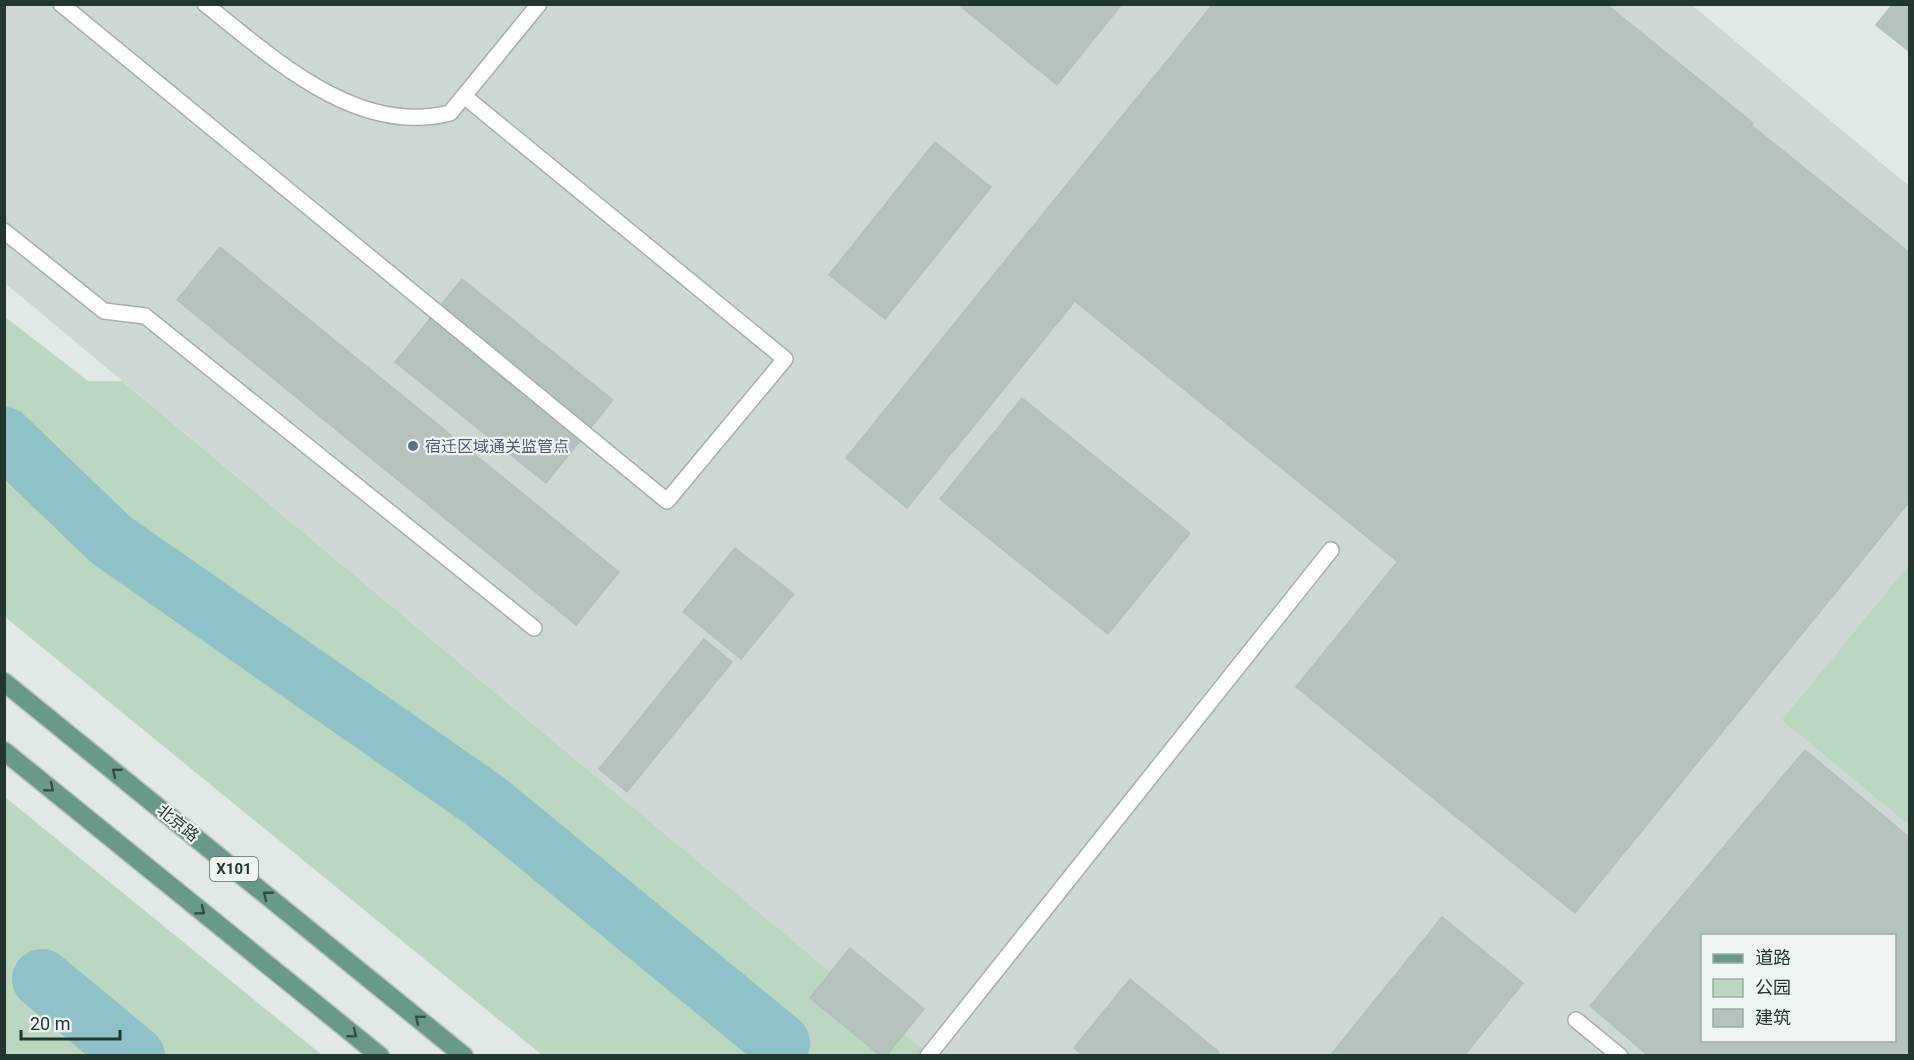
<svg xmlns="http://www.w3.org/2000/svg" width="1914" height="1060" font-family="Roboto,'Noto Sans SC',sans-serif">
<rect width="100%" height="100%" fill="#e0e9e4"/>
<path fill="#ced8d3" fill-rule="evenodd" d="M4,5H1692L1909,186V1055H930L5,283ZM1702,936H1894V1040H1702Z"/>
<g fill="#bbd7c1">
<polygon points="4,316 88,381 122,381 930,1055 542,1055 5,617"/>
<polygon points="1909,565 1909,825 1782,720"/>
<polygon points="4,797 5,797 322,1055 5,1055"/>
</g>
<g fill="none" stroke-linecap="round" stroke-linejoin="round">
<g stroke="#8ec2c8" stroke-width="60">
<polyline points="4,437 111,540 485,801 780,1043"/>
<polyline points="42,979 135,1056"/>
</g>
</g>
<g fill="#b5c3bd" stroke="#b3c1bb" stroke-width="1.5" fill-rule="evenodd">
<polygon points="958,4 1122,4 1057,85"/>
<polygon points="1213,4 1606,4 1753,123 1398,562 1013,251"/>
<polygon points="1893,4 1910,4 1910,52 1876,25"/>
<polygon points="1751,125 1910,253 1910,501 1575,913 1296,687"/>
<polygon points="935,142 991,187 885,319 829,275"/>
<polygon points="220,247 619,572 576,625 177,300"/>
<polygon points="1013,251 1075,301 907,508 846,458"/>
<polygon points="462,279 613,400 546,483 395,362"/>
<polygon points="1022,398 1190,533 1108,634 940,499"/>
<polygon points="735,548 794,594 741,659 683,612"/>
<polygon points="704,639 732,662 627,792 599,769"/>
<path d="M1805,750L1910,838V1056H1649L1590,1006ZM1702,936H1894V1040H1702Z"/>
<polygon points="1442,917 1523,983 1464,1056 1330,1056"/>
<polygon points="850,948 924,1009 886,1056 881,1056 810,998"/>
<polygon points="1130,979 1219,1052 1216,1056 1084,1056 1074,1048"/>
</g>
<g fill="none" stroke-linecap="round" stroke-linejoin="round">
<g stroke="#a4b0aa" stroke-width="18">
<g id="lane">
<polyline points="61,4 667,501 785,359 464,96"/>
<path d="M205,4C273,58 357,137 450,113L539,4"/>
<polyline points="4,231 104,311 145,316 534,628"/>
<polyline points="1576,1020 1620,1056"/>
<polyline points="928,1056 1331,550"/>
</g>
</g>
<g stroke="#bdc3c1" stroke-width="21">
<g id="primary">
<polyline points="4,682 464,1056"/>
<polyline points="4,751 380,1056"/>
</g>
</g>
<use href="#lane" stroke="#fff" stroke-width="15"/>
<use href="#primary" stroke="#69998a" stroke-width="18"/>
</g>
<defs><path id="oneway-chevron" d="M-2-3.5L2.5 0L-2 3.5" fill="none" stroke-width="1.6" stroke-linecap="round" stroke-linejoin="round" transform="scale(1.5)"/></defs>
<g stroke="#345046">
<use href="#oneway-chevron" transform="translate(116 772) rotate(-141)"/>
<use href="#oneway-chevron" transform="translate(50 788) rotate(39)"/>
<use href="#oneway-chevron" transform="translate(267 895) rotate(-141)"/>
<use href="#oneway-chevron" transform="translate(201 911) rotate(39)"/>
<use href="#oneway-chevron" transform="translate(419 1019) rotate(-141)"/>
<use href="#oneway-chevron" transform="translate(353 1034) rotate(39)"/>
</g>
<circle fill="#5c6f8a" stroke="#eff6f2" stroke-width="2" cx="413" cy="446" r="6"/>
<g text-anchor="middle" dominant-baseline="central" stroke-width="4.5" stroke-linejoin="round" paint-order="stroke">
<rect fill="#eff6f2" stroke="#60706a" stroke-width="1.5" x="210" y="857" width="48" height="24" rx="4.5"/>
<g font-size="15" font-weight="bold" fill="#233730">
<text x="234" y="869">X101</text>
</g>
<g font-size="16" fill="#4e5e75" stroke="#eff6f2" text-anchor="start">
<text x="425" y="446">宿迁区域通关监管点</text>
</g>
<g font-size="16" fill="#233730" stroke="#eff6f2">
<text transform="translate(178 823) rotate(39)">北京路</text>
</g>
</g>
<rect width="1914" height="1060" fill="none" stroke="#233730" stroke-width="12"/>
<rect x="1701" y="934" width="195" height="108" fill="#eff6f2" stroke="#9daaa4" stroke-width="1.5"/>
<rect x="1713" y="954" width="30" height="9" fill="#69998a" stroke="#9daaa4" stroke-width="1.5"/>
<text x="1755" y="964" font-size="18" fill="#233730">道路</text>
<rect x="1713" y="979" width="30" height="18" fill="#bbd7c1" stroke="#9daaa4" stroke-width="1.5"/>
<text x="1755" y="994" font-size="18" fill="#233730">公园</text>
<rect x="1713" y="1009" width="30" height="18" fill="#b5c3bd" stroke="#9daaa4" stroke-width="1.5"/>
<text x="1755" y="1024" font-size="18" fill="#233730">建筑</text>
<path d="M21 1030v9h99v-9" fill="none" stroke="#233730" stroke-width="3"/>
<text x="30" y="1030" font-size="18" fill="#233730" stroke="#eff6f2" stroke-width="4.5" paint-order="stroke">20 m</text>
</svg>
